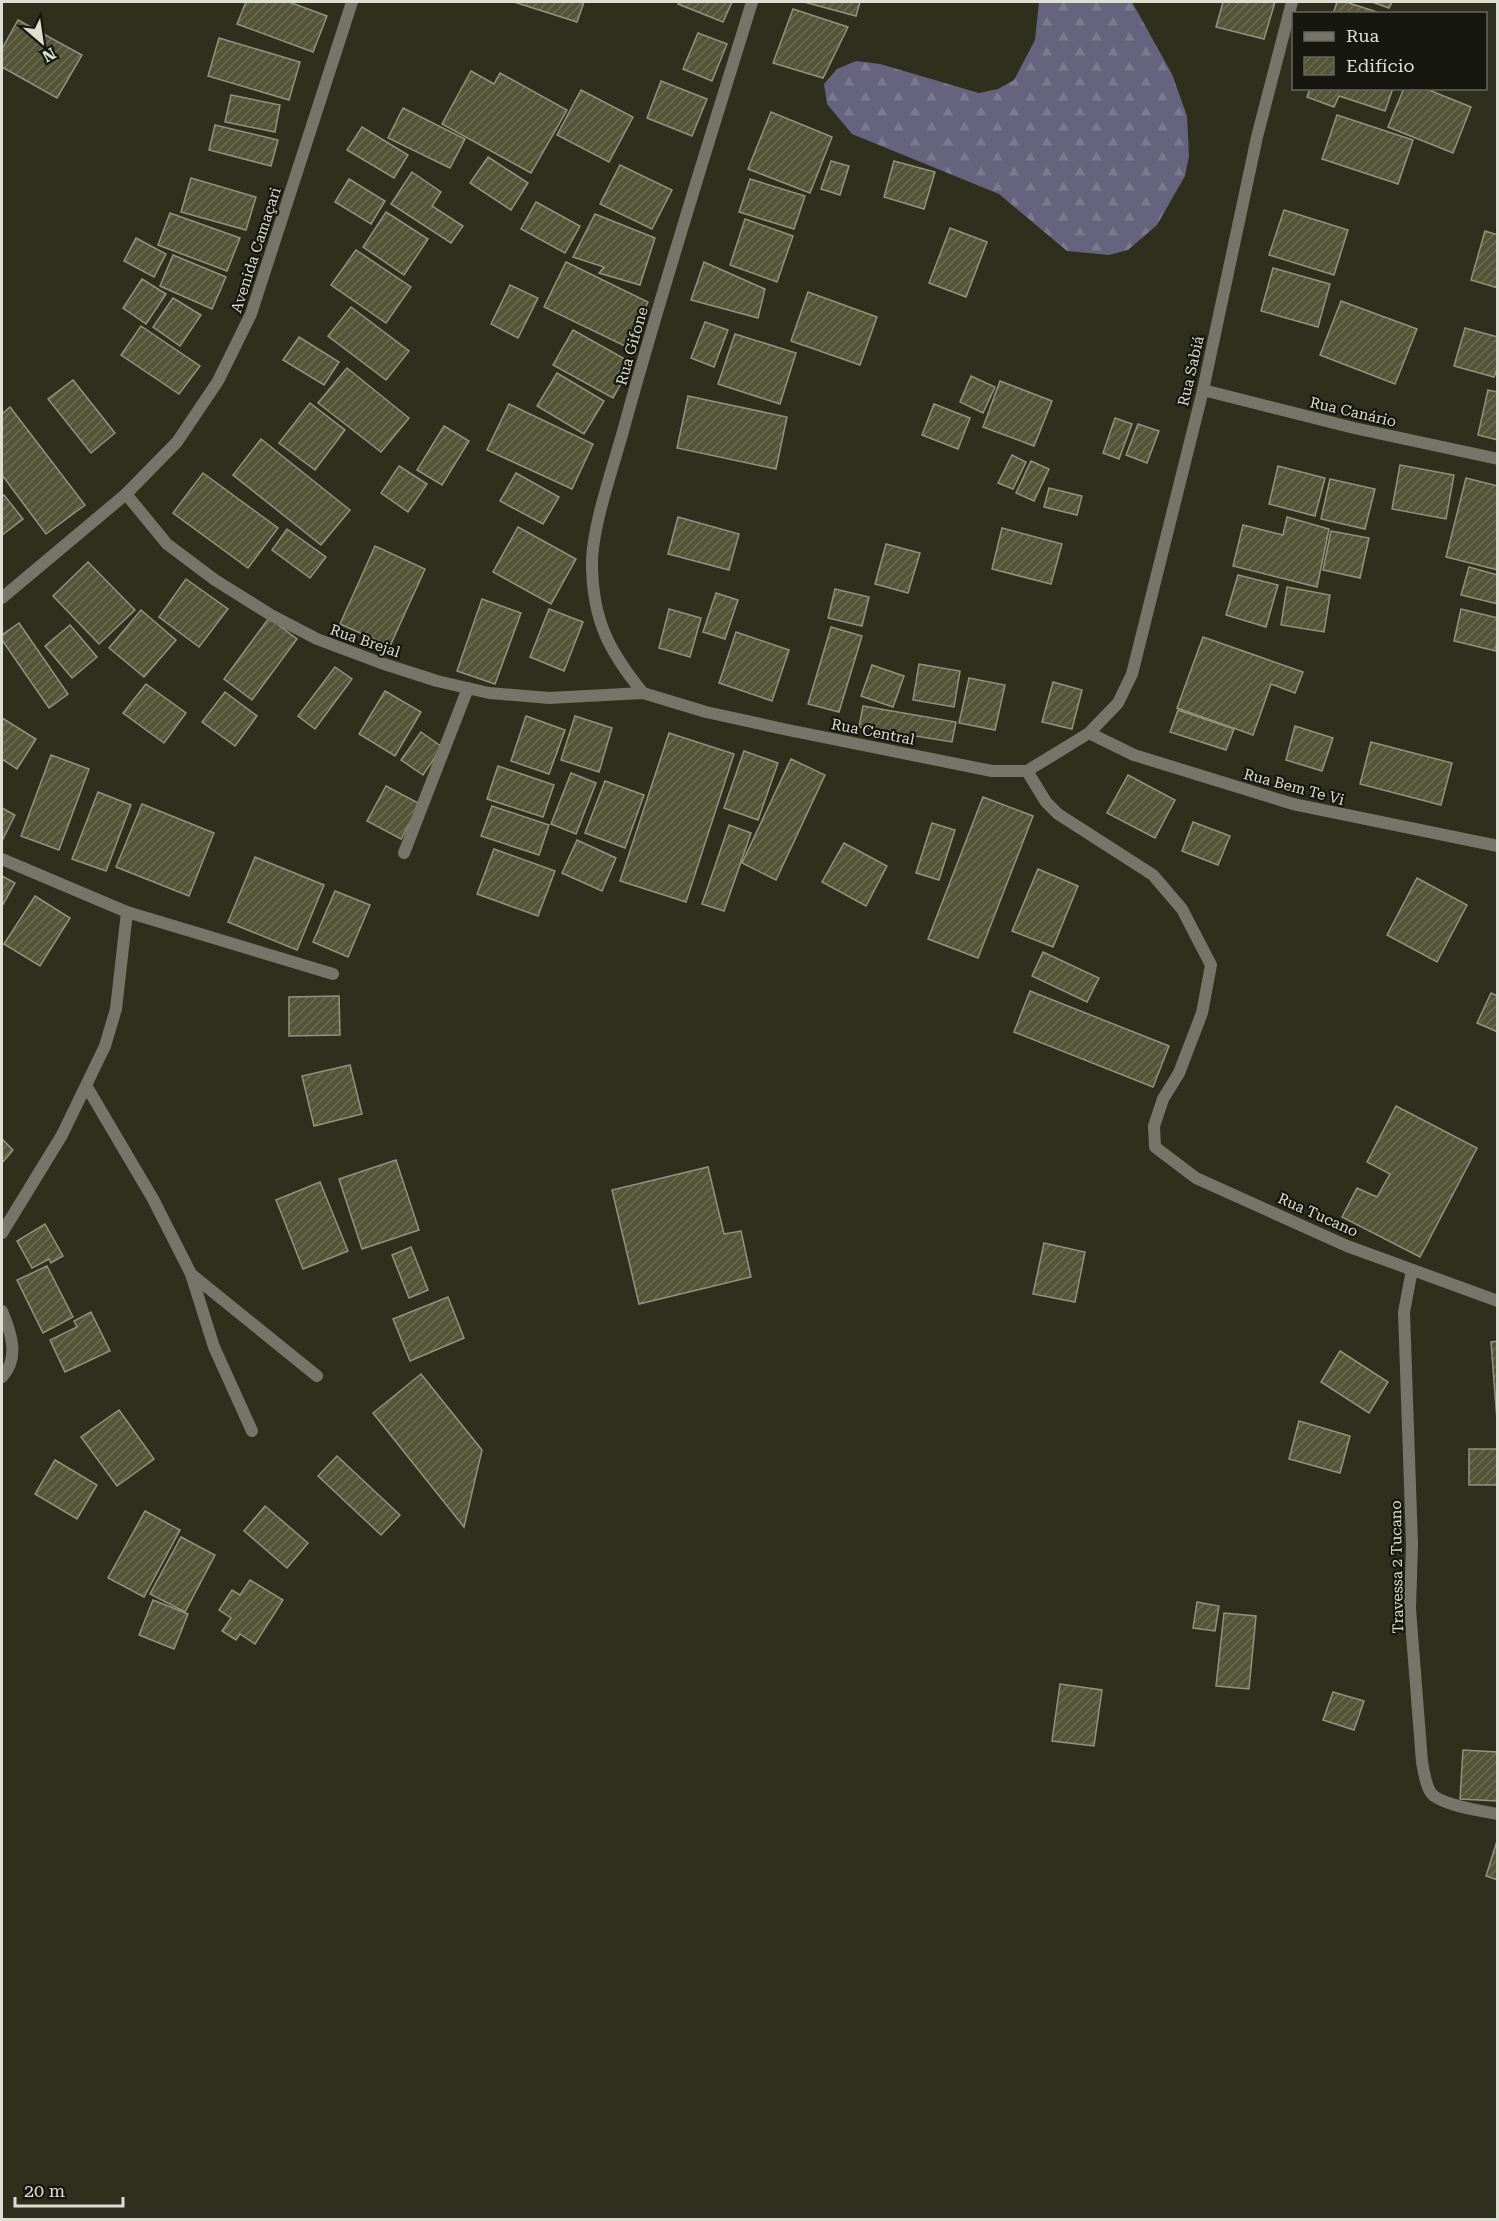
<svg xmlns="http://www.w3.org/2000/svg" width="1499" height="2221" font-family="'Roboto Serif',serif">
<defs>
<pattern id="forest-firs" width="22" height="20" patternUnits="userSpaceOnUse" patternTransform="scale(1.5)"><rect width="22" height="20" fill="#66637f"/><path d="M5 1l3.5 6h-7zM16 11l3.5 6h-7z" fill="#7b7990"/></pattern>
<pattern id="building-hatch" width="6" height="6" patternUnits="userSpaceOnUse" patternTransform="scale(1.5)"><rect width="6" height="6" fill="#535438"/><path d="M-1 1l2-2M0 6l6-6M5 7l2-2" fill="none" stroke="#6b6c54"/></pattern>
</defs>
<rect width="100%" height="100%" fill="#2e2f1d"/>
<polygon fill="url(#forest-firs)" points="1039,2 1132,2 1172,74 1187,116 1189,156 1185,176 1157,225 1128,250 1109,255 1067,251 999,194 852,134 827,104 824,84 837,69 856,61 880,64 979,93 998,89 1014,80 1035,40"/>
<g fill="url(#building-hatch)" stroke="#92937e" stroke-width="1.5">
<polygon points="246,2 289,2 327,16 313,52 237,24"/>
<polygon points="514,2 584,2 577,22"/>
<polygon points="679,2 732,2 723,22 678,4"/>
<polygon points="804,2 860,2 856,16"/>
<polygon points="1223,2 1275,2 1264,39 1216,27"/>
<polygon points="1337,2 1346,2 1380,13 1333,14"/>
<polygon points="1372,2 1392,2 1389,8"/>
<polygon points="793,9 848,27 823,78 773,63"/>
<polygon points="18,20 82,55 57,98 2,67 2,49"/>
<polygon points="698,33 727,44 712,81 683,69"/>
<polygon points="219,38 300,62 289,100 208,76"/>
<polygon points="471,71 494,84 500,73 567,110 531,173 442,124"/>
<polygon points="661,81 707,99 692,136 647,118"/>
<polygon points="1310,88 1393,88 1385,111 1339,96 1334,107 1307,97"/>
<polygon points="1404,88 1424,88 1471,107 1453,153 1388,127"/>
<polygon points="581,90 633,117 609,162 557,135"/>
<polygon points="231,95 280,105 275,132 225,122"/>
<polygon points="403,108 465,139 450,168 388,138"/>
<polygon points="771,112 832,137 810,193 748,169"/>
<polygon points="1337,115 1413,140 1398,184 1322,159"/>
<polygon points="215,125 278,140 271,166 209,150"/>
<polygon points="362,127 408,155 394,178 347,150"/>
<polygon points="488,157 528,183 511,210 470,183"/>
<polygon points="831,161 849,166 840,195 821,189"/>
<polygon points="894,161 935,172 924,209 884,197"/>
<polygon points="620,165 672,190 652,229 600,204"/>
<polygon points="412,172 441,192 432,206 463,226 451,243 391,204"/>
<polygon points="191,178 256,197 246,230 181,212"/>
<polygon points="349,179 385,201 371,224 335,202"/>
<polygon points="750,179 805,196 794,229 739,212"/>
<polygon points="536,202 580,226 565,253 521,229"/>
<polygon points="1284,210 1348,230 1334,275 1269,255"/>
<polygon points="386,212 428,239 404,275 363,247"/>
<polygon points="170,213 240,238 227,271 158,245"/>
<polygon points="595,214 655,238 640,285 599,273 604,267 573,257"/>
<polygon points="745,219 793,236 777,282 730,265"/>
<polygon points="950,228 987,242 966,297 929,283"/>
<polygon points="1485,231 1498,235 1498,288 1471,280"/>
<polygon points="136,238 166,254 154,277 124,261"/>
<polygon points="356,250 411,287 386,323 331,285"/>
<polygon points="173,255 226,277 212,309 160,286"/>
<polygon points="566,262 648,302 627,347 544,307"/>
<polygon points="704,262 765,289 758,318 691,300"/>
<polygon points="1273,268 1330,284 1318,327 1261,311"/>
<polygon points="142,279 166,294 146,324 123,308"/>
<polygon points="510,285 538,298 518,338 491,324"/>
<polygon points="808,292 877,317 860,365 791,341"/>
<polygon points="173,298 201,315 180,346 153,327"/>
<polygon points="1341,301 1417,329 1395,384 1320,355"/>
<polygon points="351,307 409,351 386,380 328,336"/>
<polygon points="705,322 728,330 714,367 691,358"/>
<polygon points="141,326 200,366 179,394 121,355"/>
<polygon points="1465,328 1498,337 1498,366 1494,377 1454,366"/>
<polygon points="573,330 632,363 613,398 553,365"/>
<polygon points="735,334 796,353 780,404 718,384"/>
<polygon points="299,337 339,362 324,385 283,360"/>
<polygon points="347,368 409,418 381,452 318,403"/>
<polygon points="557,373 604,401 584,434 537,406"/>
<polygon points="971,376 995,387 983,413 960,402"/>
<polygon points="73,380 115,433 91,453 48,399"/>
<polygon points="1000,381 1052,401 1034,446 983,427"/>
<polygon points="1488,390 1498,392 1498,440 1478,435"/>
<polygon points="688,396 787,417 776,469 677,448"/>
<polygon points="310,403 345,430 315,470 279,443"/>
<polygon points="509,404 593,444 572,489 487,450"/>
<polygon points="934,404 970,418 958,449 922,435"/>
<polygon points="10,407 85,505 46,534 2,475 2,414"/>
<polygon points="1115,418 1132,424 1119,459 1103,453"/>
<polygon points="1138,424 1159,431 1147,463 1126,455"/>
<polygon points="444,426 469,441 442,485 417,470"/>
<polygon points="261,439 350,510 321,545 233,475"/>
<polygon points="1012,455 1026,462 1013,489 998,483"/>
<polygon points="1031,461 1049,469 1034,501 1016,493"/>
<polygon points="1400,465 1454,475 1446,519 1392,509"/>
<polygon points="399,466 427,484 408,512 381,493"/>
<polygon points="1278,466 1325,478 1315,516 1269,504"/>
<polygon points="203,473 278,528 248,568 173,513"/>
<polygon points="516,473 559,497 543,524 500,501"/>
<polygon points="1466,478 1498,486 1498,570 1446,557"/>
<polygon points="1330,479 1375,489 1365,529 1321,519"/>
<polygon points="1049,488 1082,496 1077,515 1044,507"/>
<polygon points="4,495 23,519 2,535 2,497"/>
<polygon points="678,517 739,534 729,570 668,554"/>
<polygon points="1287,517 1329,529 1317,587 1233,566 1243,525 1283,535"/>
<polygon points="518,527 576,559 551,604 493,572"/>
<polygon points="1002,528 1062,544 1051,584 992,569"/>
<polygon points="287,529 326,557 310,578 272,550"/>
<polygon points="1331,531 1369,538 1360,578 1323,570"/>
<polygon points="886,544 920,553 908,593 875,584"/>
<polygon points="375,546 425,569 390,646 340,624"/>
<polygon points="88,562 135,610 99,644 53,596"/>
<polygon points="1469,567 1498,575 1498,604 1461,595"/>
<polygon points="1238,575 1278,585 1266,627 1226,615"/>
<polygon points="186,579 228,609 199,647 159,617"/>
<polygon points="1287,587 1330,595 1324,632 1281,625"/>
<polygon points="835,589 869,597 862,626 828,618"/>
<polygon points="716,593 738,600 725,639 703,632"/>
<polygon points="482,599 521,613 495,684 457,671"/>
<polygon points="549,609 583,622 564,671 530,657"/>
<polygon points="669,609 701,618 690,657 659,648"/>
<polygon points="1461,609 1498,618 1496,651 1454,641"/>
<polygon points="141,610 176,640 144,677 109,648"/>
<polygon points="269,618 297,639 252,700 224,679"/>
<polygon points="19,623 68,694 49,708 2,640 2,635"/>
<polygon points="70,625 97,657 72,678 45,646"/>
<polygon points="831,627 862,636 839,712 808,704"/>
<polygon points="736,632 789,650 772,701 719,683"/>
<polygon points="1203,637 1303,672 1295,693 1271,684 1253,735 1177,708"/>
<polygon points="919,664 960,671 954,707 913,700"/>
<polygon points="872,665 904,676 893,707 861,696"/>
<polygon points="335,667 352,679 315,729 298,716"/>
<polygon points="969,678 1005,685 995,730 959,723"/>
<polygon points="1053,682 1082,690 1072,729 1042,722"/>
<polygon points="146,684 186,713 164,743 123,713"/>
<polygon points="385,691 421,712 395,756 359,734"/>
<polygon points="225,692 257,716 235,746 202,722"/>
<polygon points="863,706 956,722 952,742 859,727"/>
<polygon points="1178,710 1234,729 1226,750 1170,732"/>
<polygon points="526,716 565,730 549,774 511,761"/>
<polygon points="575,716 612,728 599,772 561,760"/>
<polygon points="2,718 36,739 17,769 2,759"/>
<polygon points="1295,726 1333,738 1322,771 1286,760"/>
<polygon points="421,732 442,747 423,775 401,760"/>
<polygon points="669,733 734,754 686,902 620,881"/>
<polygon points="1371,742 1452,763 1441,805 1360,784"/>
<polygon points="744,751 778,763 758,820 724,808"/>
<polygon points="51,755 89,769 59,850 21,836"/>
<polygon points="791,759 825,775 776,880 742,863"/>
<polygon points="498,766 554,785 543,817 487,799"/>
<polygon points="571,773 596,783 576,834 551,824"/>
<polygon points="1128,775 1175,800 1155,838 1107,813"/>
<polygon points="605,781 644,795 625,848 585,833"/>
<polygon points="386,786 420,804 401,839 367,821"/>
<polygon points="98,792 131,805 106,871 72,859"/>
<polygon points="983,797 1033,816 978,958 928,939"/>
<polygon points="142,804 214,833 189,896 116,867"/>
<polygon points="492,806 549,825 539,855 481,836"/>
<polygon points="2,808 15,815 2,841"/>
<polygon points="1193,822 1230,836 1218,865 1182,851"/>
<polygon points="932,823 955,830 939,880 916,873"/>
<polygon points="729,825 751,833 724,911 702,904"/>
<polygon points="577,840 616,858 602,891 562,873"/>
<polygon points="844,843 887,866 866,906 822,882"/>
<polygon points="494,849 555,871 538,916 477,894"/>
<polygon points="255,857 324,885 297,950 228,922"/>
<polygon points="1038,869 1078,886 1053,947 1012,931"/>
<polygon points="2,876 15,883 2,906"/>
<polygon points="1417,878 1467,905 1437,962 1387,935"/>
<polygon points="335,891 370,905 348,957 313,942"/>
<polygon points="35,896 70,918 40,966 4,944"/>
<polygon points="1043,952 1099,978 1087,1002 1032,976"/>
<polygon points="1030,991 1169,1046 1153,1087 1014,1032"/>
<polygon points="1491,993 1498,996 1498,1032 1477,1023"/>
<polygon points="339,996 340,1035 289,1036 289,997"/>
<polygon points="350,1065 362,1114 314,1126 302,1076"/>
<polygon points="1396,1106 1477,1148 1420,1257 1342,1217 1357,1188 1377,1197 1390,1174 1367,1162"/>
<polygon points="2,1139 13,1150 2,1163"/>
<polygon points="396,1160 419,1230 362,1249 339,1179"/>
<polygon points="708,1167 724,1234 741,1231 751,1277 639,1304 612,1190"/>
<polygon points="320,1182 348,1251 303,1269 276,1200"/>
<polygon points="45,1224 63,1256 51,1263 49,1259 32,1268 17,1241"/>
<polygon points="1044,1243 1085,1252 1075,1302 1033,1294"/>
<polygon points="411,1247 428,1290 409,1298 392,1255"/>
<polygon points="47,1266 73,1317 43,1333 17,1280"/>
<polygon points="448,1297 464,1338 410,1361 393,1319"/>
<polygon points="91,1312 110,1351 65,1372 50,1340 77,1327 74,1321"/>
<polygon points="1498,1341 1498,1433 1491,1342"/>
<polygon points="1340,1351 1388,1382 1369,1413 1321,1382"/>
<polygon points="421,1374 482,1450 464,1527 373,1413"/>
<polygon points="119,1410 154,1459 117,1486 81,1437"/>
<polygon points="1299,1421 1350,1436 1340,1473 1289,1459"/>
<rect x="1469" y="1449" width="29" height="36"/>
<polygon points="337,1456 400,1515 381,1535 318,1476"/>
<polygon points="55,1460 97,1485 77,1519 35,1494"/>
<polygon points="265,1506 308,1543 287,1568 244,1531"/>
<polygon points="145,1511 180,1530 144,1597 108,1578"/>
<polygon points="181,1537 215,1555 185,1612 150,1594"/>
<polygon points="250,1580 283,1600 255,1644 240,1634 236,1640 222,1631 231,1618 219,1610 232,1590 240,1595"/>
<polygon points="153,1600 188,1614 174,1649 139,1635"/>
<polygon points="1197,1602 1219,1606 1215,1631 1193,1628"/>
<polygon points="1224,1613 1256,1616 1249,1689 1216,1686"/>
<polygon points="1060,1684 1102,1690 1094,1746 1052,1741"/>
<polygon points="1333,1692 1364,1701 1354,1730 1323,1720"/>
<polygon points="1463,1750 1498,1752 1497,1801 1460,1799"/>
<polygon points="1497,1841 1498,1841 1498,1880 1486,1876"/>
</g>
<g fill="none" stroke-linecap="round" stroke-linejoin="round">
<g stroke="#757669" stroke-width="12">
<polyline points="1203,390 1354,428 1498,459"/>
<polyline points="126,494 167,544 215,580 271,615 317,639 381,663 437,681 489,693 549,698 643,693 706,712 788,730 992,771 1027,771 1089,733 1118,703 1132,674 1203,390 1257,137 1292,2"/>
<polyline points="2,598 126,494 177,442 218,381 251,314 352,2"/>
<path d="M643,693C609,651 593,621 592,566C591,528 615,462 625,424C664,282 709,142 752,2"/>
<polyline points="1089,733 1134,755 1293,804 1498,846"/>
<polyline points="1027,771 1046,802 1058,814 1153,875 1182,909 1211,965 1202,1013 1179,1073 1163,1099 1154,1126 1155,1147 1196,1178 1347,1246 1498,1301"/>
<polyline points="404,853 468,688"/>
<polyline points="2,859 127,912 333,974"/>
<polyline points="87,1087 153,1199 191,1274 317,1376"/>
<polyline points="2,1233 62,1135 105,1046 116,1009 127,912"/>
<path d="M1412,1270L1404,1312L1412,1544L1410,1609L1422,1762C1424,1772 1425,1784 1431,1793C1440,1805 1482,1811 1498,1814"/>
<polyline points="191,1274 214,1347 252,1431"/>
<path d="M2,1311C11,1332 20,1358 2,1377"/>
</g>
</g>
<g text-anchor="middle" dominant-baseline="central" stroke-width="4.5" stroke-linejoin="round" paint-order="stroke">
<g font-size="15" fill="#dedfd3" stroke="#16170e">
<text transform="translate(256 250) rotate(-72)">Avenida Camaçari</text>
<text transform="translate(632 346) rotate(-74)">Rua Gifone</text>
<text transform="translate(1191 371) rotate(-77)">Rua Sabiá</text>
<text transform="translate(1353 412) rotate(13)">Rua Canário</text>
<text transform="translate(365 641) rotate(19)">Rua Brejal</text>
<text transform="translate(873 732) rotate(11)">Rua Central</text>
<text transform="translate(1294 787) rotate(15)">Rua Bem Te Vi</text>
<text transform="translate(1318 1215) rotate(24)">Rua Tucano</text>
<text transform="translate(1397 1567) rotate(-91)">Travessa 2 Tucano</text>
</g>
</g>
<rect width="1499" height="2221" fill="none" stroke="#dedfd3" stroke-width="6"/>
<rect x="1292" y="12" width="195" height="78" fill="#16170e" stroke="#66675d" stroke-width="1.5"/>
<rect x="1304" y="32" width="30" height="9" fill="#757669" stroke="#66675d" stroke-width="1.5"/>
<text x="1346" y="42" font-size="18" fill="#dedfd3">Rua</text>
<rect x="1304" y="57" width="30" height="18" fill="url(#building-hatch)" stroke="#66675d" stroke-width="1.5"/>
<text x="1346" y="72" font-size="18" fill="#dedfd3">Edifício</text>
<g transform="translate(42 42) rotate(151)" stroke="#16170e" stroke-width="4.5" paint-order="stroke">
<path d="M0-4.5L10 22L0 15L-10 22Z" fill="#dedfd3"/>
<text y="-9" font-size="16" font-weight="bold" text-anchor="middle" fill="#dedfd3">N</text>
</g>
<path d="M15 2197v9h108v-9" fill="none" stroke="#dedfd3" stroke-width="3"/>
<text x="24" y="2197" font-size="18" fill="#dedfd3" stroke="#16170e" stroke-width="4.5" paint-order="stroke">20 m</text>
</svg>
